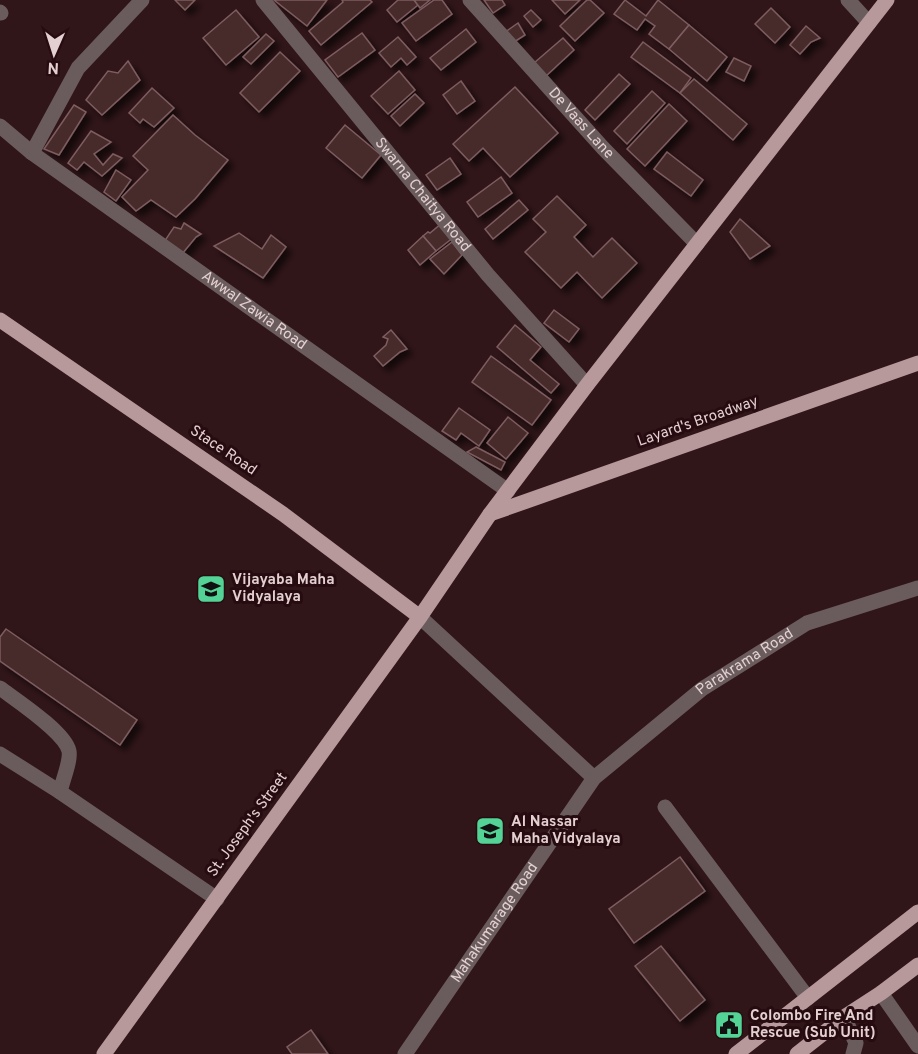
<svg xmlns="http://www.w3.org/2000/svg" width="918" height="1054" font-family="Overpass,sans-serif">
<defs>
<filter id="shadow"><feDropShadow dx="5.5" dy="5.5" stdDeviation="3" flood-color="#0009"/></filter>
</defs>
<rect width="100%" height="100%" fill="#311619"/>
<g fill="#46292c" stroke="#7e5d5f" stroke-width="1.5" filter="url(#shadow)">
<polygon points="175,0 195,0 185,10"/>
<polygon points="274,0 327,0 307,26"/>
<polygon points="342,0 370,0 372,2 321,45 309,31 343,2"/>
<polygon points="398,0 414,0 418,5 397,22 387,10"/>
<polygon points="414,0 430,0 420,8"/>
<polygon points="434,0 442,0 452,14 416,41 402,23"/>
<polygon points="484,0 502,0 505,5 493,13"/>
<polygon points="552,0 580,0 565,14"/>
<polygon points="587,0 590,0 604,13 575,41 560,26"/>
<polygon points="625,0 646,16 658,0 689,25 669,49 649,34 655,26 645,19 637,30 614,14"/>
<polygon points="771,8 790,27 775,43 755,24"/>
<polygon points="236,10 259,37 226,65 203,38"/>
<polygon points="531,10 541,20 533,27 524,16"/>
<polygon points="518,23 525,35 511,44 504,33"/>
<polygon points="689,25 727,57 707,81 669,49"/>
<polygon points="806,26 820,38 811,42 800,54 790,45"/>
<polygon points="466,29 476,42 441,70 430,58"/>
<polygon points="362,33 375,50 338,77 325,60"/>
<polygon points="266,34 274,41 251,64 243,57"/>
<polygon points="398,37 416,57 407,65 401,58 391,67 379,53"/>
<polygon points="563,38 574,50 546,76 534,63"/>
<polygon points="643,42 691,78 680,93 631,57"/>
<polygon points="280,52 300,71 259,112 240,93"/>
<polygon points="734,58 751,66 744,81 726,72"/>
<polygon points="128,61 140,80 102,115 86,100 108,71 118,73"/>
<polygon points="399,71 415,90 388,114 371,96"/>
<polygon points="619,74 630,84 595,120 585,110"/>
<polygon points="694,79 747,124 733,140 680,93"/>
<polygon points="461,81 475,101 457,114 443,95"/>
<polygon points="515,87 558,133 510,177 483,148 469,161 453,144"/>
<polygon points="152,88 174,108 154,127 143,119 140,123 129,113"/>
<polygon points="652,91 665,103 627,144 614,131"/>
<polygon points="415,94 424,103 400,126 391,116"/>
<polygon points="669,104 687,121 645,166 627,149"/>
<polygon points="74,105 86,112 59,155 44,149"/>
<polygon points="173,115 195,135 228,160 195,199 176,217 151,200 136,211 122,197 148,170 133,156"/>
<polygon points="345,125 381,155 362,178 326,148"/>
<polygon points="91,131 111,142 94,154 103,165 113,154 122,158 102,176 84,162 77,170 68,163"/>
<polygon points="667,152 703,180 691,196 654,169"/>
<polygon points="450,158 461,174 437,190 426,175"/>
<polygon points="116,170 131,180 116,201 104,192"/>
<polygon points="501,177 512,193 478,217 467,202"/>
<polygon points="557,196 586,225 574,237 593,257 612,238 637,263 602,298 577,272 561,288 525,252 546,232 533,219"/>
<polygon points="519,200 528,210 493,239 485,229"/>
<polygon points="740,219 770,246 750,259 730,232"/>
<polygon points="184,223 201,234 196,237 182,254 164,242 174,227 181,229"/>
<polygon points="442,223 454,237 436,251 423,236 428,232 430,233"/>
<polygon points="239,233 262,249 271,235 286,247 263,278 214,246"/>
<polygon points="423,236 436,251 420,265 408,250"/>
<polygon points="452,242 462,255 444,274 430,259"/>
<polygon points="554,310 579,329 569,342 544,323"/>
<polygon points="515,325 541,347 530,360 559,384 551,393 497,347"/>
<polygon points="391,330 407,349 400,352 383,366 374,356 386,345 388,339 383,337"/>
<polygon points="491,356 551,400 532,425 472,382"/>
<polygon points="459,408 490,430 479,446 461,433 456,440 442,431"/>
<polygon points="508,417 528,433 506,459 487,443"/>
<polygon points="476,447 505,462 501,470 467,452"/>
<polygon points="6,629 137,720 120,745 0,661 0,637"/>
<polygon points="680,857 705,891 634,943 609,909"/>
<polygon points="661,946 705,1000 680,1021 635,966"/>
<polygon points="311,1030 328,1054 292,1054 287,1047"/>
</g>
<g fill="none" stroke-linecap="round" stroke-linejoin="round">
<g stroke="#6a5c5d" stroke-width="15">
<path id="s1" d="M263,0L488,275L587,385"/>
<path id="s2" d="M470,0L603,148L697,244"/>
<polyline points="848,0 869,23"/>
<polyline points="0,12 1,13"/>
<path id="s3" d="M0,126L32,153L508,491"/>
<polyline points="32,153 78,68 142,0"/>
<polyline points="420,617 594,778"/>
<path d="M0,688C16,700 65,732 69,751C71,761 62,782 60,792"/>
<polyline points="0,754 60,792 217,899"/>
<polyline points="665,807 808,998"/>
<polyline points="881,993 918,1046"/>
<polyline points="844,1017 856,1043 853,1054"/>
<path id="s4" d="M405,1054L594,778L702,689L807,623L918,588"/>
</g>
<g stroke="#b7999b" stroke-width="15">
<polyline points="0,320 283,514 420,617"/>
<polyline points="490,514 918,363"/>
<polyline points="104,1054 420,617 490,514 587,385 887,0"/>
<polyline points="736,1054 918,912"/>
<polyline points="797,1054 844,1017 881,993 918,965"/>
</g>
</g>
<defs>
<g id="school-square" transform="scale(1.5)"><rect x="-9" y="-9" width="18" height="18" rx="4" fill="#54d396" stroke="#260c10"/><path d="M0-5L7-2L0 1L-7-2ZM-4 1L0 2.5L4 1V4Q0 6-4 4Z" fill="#111"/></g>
<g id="civic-square" transform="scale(1.5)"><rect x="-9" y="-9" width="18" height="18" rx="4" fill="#54d396" stroke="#260c10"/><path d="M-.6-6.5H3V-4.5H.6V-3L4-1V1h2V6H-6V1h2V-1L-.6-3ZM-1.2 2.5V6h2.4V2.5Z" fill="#111"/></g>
</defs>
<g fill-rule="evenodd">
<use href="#school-square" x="211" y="589"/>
<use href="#school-square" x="490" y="831"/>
<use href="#civic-square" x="729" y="1025"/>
</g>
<g text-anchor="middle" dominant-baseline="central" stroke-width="6" stroke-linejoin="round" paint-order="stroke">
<g font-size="15" fill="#e4d0d1" stroke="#260c10">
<text stroke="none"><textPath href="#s2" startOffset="166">De Vaas Lane</textPath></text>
<text stroke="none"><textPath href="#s1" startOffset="252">Swarna Chaitya Road</textPath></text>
<text stroke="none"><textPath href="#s3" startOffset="314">Awwal Zawia Road</textPath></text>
<text transform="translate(698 422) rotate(-19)">Layard's Broadway</text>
<text transform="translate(223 451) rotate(34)">Stace Road</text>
<text stroke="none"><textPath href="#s4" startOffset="525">Parakrama Road</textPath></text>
<text transform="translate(248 825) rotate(-54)">St. Joseph's Street</text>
<text stroke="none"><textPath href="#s4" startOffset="159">Mahakumarage Road</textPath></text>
</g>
<g font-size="15" font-weight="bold" fill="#e4d0d1" stroke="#260c10" text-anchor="start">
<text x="232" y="580">Vijayaba Maha<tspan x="232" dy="17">Vidyalaya</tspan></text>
<text x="511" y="822">Al Nassar<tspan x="511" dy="17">Maha Vidyalaya</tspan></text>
<text x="750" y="1016">Colombo Fire And<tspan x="750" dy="17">Rescue (Sub Unit)</tspan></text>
</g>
</g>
<g transform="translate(54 54) rotate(183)" stroke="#260c10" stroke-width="4.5" paint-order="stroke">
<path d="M0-4.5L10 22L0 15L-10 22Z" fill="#e4d0d1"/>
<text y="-9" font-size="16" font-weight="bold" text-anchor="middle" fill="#e4d0d1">N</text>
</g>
</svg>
